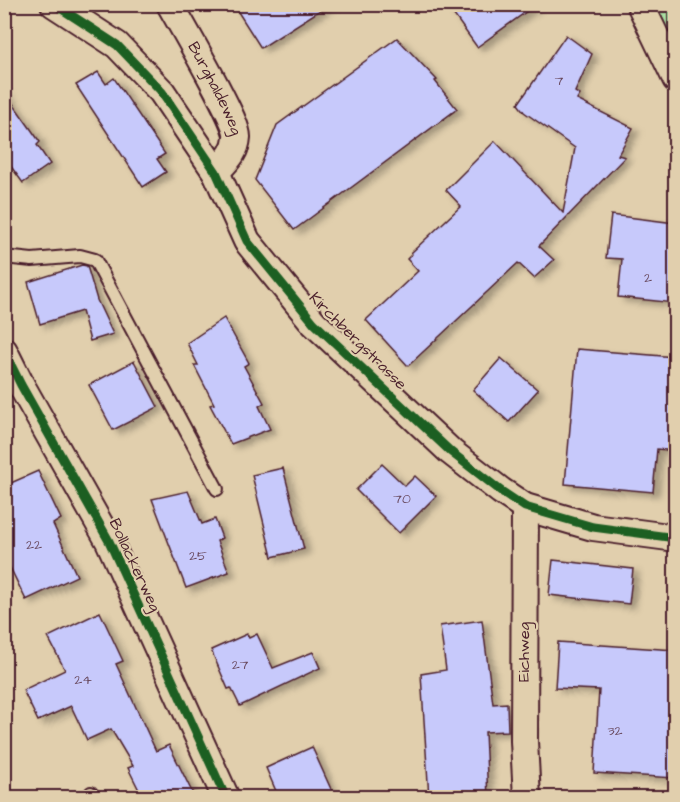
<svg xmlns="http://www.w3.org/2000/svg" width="680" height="802" font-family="'Architects Daughter',sans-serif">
<defs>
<filter id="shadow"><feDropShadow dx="6" dy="4" stdDeviation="3" flood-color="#0004"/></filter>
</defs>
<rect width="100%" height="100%" fill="#e1cfad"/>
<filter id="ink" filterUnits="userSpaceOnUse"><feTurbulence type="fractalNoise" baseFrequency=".0167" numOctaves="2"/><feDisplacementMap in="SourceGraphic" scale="12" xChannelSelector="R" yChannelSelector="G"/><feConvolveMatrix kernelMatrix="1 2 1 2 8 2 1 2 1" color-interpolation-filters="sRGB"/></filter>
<g filter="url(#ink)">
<polygon fill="#a8dda1" stroke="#797e66" stroke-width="1.5" points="645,5 675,5 675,64"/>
<g fill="#c7c9fb" stroke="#4a1f2b" stroke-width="1.5" filter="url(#shadow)">
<polygon points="233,4 330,4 261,48"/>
<polygon points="446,4 537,4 477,47"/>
<polygon points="566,35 592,54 575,92 580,95 577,100 633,128 618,155 625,157 539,246 554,260 534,278 518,263 408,366 366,320 418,271 407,259 412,254 411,253 461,206 446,190 495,141 563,213 575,148 524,112 518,104"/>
<polygon points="397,38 437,80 435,81 457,109 294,230 255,180 277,125"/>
<polygon points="98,72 106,84 114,78 165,154 157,159 166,172 143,187 76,85"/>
<polygon points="4,91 40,142 37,145 50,164 23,183 4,157"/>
<polygon points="611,215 675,223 675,303 618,297 622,259 606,258"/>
<polygon points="82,265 87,266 97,300 113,334 90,341 82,311 40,324 28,282"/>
<polygon points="224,318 249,363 244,366 264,403 259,406 270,429 231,444 210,405 214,404 194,365 198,365 187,343"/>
<polygon points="577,349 675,357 675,451 657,449 653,492 565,484"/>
<polygon points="501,358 538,390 509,422 473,390"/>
<polygon points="134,361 158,407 113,430 89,385"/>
<polygon points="382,464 405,486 415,476 436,496 399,533 356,490"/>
<polygon points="283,468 304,549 272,557 252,475"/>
<polygon points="38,471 61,519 53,524 77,576 26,600 4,555 4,486"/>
<polygon points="188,491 202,524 215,519 222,538 217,541 229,572 186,588 152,499"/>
<polygon points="553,560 633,569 629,604 549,595"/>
<polygon points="100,612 123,661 116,664 156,751 169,745 195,798 143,798 128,768 133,766 111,729 87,740 71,706 38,721 23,690 65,670 48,637"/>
<polygon points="482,620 493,704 507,703 508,731 485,732 488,798 429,798 421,674 446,670 440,626"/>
<polygon points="247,634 249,638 257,634 273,668 313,652 320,668 240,706 231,688 228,689 211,650"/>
<polygon points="558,642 675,650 675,682 672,735 675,735 675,778 594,773 599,690 555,688"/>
<polygon points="312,747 335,798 279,798 266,768"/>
</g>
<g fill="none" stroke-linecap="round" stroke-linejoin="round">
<g stroke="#4a1f2b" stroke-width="16">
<g id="lane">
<polyline points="4,257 32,260 80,256 95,260 217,489"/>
<polyline points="91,793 94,798"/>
</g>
</g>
<g stroke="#4a1f2b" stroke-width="30">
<g id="street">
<polyline points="54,4 117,45 162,92 216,172 247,241 314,323 451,452 501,491 525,507 593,527 676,538"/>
<path id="s1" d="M170,4C181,24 239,123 237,137C236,153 226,161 216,172"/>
<polyline points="640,4 676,79"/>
<polyline points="4,351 21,385 109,541 226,798"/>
<polyline points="525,507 524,741 527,798"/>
</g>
</g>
<use href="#lane" stroke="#e1cfad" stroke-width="12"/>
<use href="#street" stroke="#e1cfad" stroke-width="26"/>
<g stroke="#e1cfad" stroke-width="13">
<g id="cycleway">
<polyline points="54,4 117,45 162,92 216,172 247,241 314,323 451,452 501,491 525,507 593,527 676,538"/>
<polyline points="4,351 21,385 109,541 226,798"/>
</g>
</g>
<use href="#cycleway" stroke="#1b5e20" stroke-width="9"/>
</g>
</g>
<g text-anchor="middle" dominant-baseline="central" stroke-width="4.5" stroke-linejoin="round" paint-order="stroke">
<g font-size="14" fill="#694a5f">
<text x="559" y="81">7</text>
<text x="648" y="278">2</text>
<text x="402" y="499">70</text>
<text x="34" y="545">22</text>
<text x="198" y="556">25</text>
<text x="240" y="665">27</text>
<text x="83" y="680">24</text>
<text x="615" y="731">32</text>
</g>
<g font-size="16" fill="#4a1f2b" stroke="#e1cfad">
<text stroke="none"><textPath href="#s1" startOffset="96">Burghaldeweg</textPath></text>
<text transform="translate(358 341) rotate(45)">Kirchbergstrasse</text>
<text transform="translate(135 565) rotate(65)">Bollackerweg</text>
<text transform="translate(524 652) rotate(-90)">Eichweg</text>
</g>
</g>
<rect width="680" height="802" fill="none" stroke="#e1cfad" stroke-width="24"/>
<rect x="12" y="12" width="656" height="778" fill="none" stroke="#4a1f2b" stroke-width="2" filter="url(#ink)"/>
</svg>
